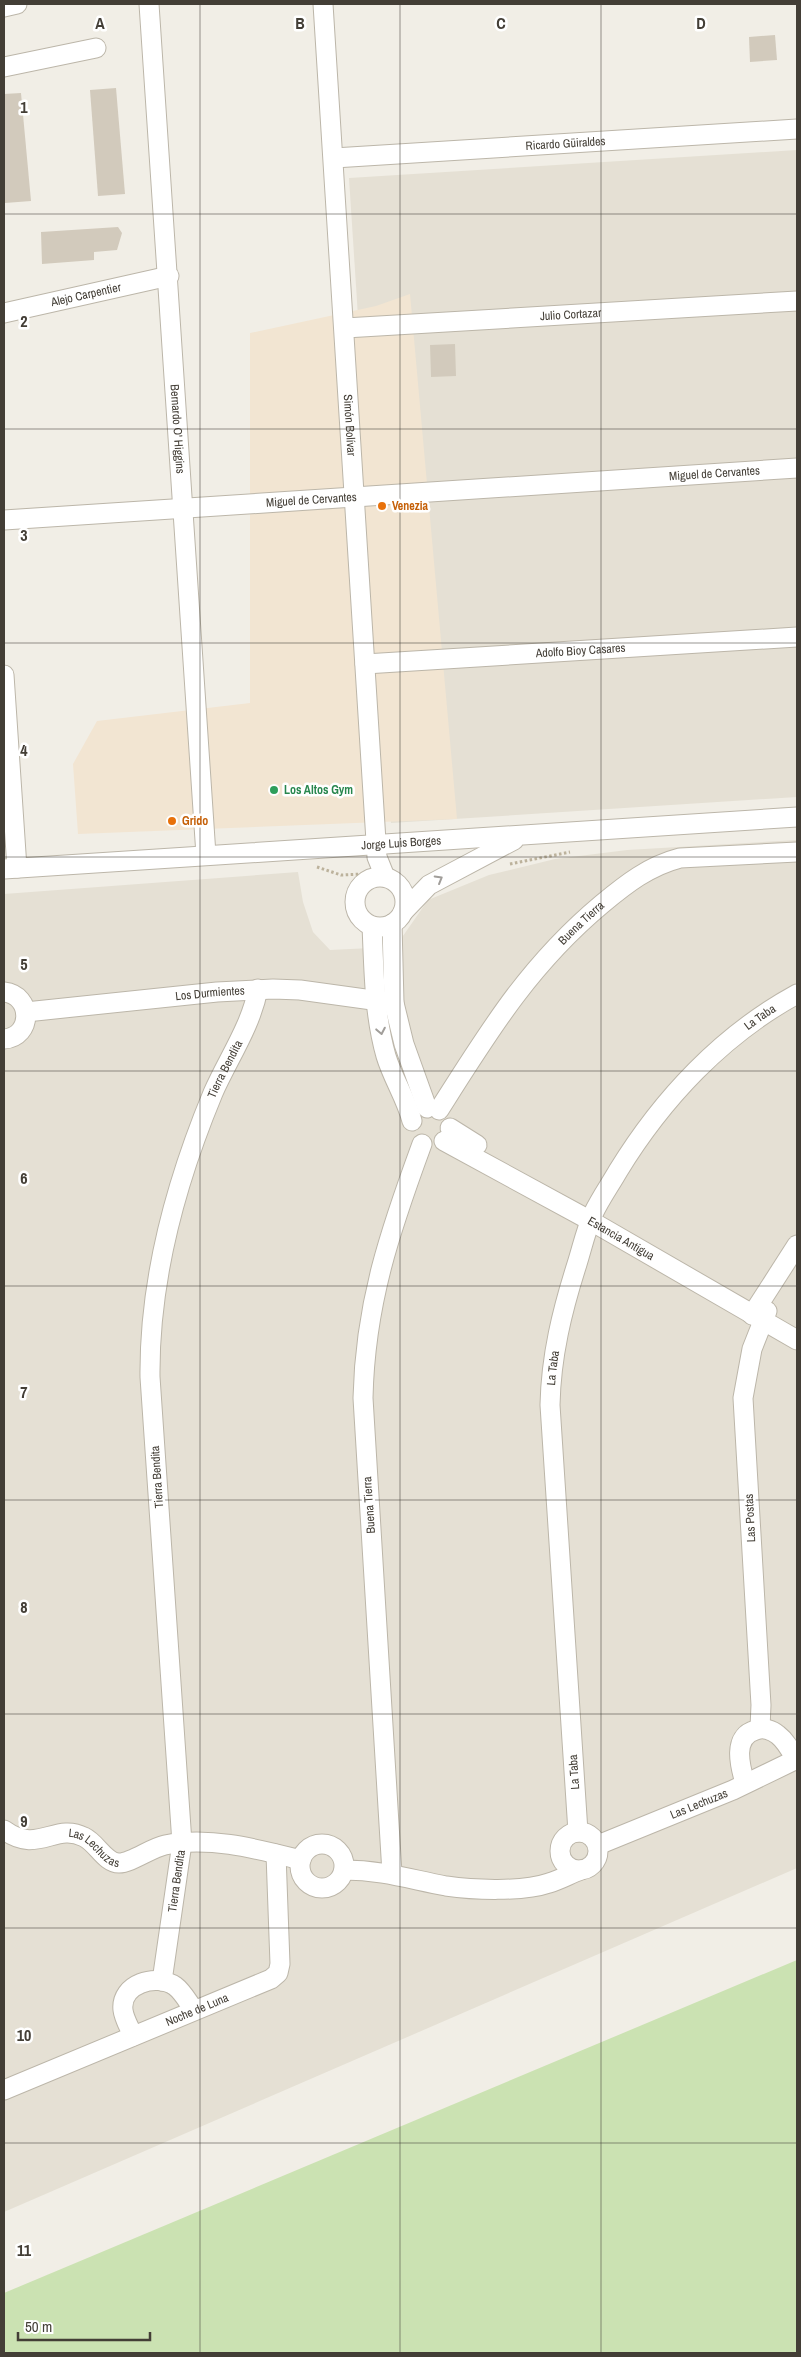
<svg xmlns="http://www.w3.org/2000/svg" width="801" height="2357" font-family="'Archivo Narrow',sans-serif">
<rect width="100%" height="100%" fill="#f1eee6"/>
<g fill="#e5e0d4">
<polygon points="797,150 797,797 391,823 349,178"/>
<polygon points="797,840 797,1868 4,2212 4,894 298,872 303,902 313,932 330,950 391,947 396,946 428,900 489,875 555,859 627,850"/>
</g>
<polygon fill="#f2e5d2" points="410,294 457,819 78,834 73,764 97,721 250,703 250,333 376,306"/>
<polygon fill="#cbe2b2" points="797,1960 797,2353 4,2353 4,2293"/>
<g fill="#d2cabc">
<polygon points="775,35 777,60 750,62 749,37"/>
<polygon points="116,88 125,194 98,196 90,90"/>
<polygon points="21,93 31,201 5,203 4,94"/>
<polygon points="118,227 122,233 117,250 94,252 94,260 42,264 41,232"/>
<polygon points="455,344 456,376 431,377 430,345"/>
</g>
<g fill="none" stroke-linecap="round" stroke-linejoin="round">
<g stroke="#bcb6a9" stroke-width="21">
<g id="minor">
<path id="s1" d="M149,4L206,855"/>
<path id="s2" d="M323,4L377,857L385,877"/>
<polyline points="4,7 17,4"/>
<polyline points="4,67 96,48"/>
<path id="s3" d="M334,158L797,129"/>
<path id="s4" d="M4,313L169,276"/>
<path id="s5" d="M345,328L797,301"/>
<path id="s6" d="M4,520L797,468"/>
<path id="s7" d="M365,664L797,637"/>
<polyline points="4,675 17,868"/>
<path id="s8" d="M4,869L797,817"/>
<circle cx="380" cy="902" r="25"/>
<polyline points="403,912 429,885 514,840"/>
<polyline points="392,924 394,1003 404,1044 427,1108"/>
<path d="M372,926C374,969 374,1014 386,1056C393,1079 406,1098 412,1121"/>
<path d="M4,992C33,995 33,1037 4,1039"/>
<path id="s9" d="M26,1012L217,992L273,989L300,990L394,1003"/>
<path id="s10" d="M439,1110C489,1031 529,965 602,904C626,884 649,866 680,858L797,852"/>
<polyline points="450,1128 477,1145"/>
<path id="s11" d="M444,1141L591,1221L797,1340"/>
<polyline points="752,1315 797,1245"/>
<polyline points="760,1728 761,1705 743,1398 752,1349 767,1311"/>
<path d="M745,1783C740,1766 732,1736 756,1730C763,1727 772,1730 778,1735C786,1741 791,1751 796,1760"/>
<path id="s12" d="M4,1830C38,1855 55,1822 84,1837C97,1843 105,1863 119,1863C131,1863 151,1848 165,1845C210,1836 257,1849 301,1860"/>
<path id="s13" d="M578,1832L550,1405C551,1356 562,1311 577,1264C582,1248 586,1230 593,1214C600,1199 610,1185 618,1171C662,1099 722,1035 797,994"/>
<circle cx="579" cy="1851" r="19"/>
<circle cx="322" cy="1866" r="22"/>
<path id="s14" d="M598,1845L733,1790L797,1759"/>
<path d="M344,1870C382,1870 409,1879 446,1886C473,1890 523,1892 549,1883C560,1880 570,1874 581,1870"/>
<path d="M392,1873L363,1398C365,1304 390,1231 422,1144"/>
<path id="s15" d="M162,1981L182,1843L150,1377C149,1281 176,1182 213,1093C228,1059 251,1026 258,989"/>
<path d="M133,2036C130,2028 124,2019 123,2010C120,1984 156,1973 175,1986C183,1992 188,2002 194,2010"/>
<path id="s16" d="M4,2090L271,1979L278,1973L280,1964L276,1854"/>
</g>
</g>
<g stroke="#bcb29c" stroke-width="3" stroke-dasharray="2.5 2.5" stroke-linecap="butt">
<polyline points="510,864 570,852"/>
<polyline points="317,867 341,875 364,874"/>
</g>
<use href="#minor" stroke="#fff" stroke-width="19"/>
</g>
<defs><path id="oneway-chevron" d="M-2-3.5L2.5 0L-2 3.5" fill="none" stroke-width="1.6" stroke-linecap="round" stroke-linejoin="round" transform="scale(1.25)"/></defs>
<g stroke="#a19e9a">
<use href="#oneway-chevron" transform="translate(439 879) rotate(-30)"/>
<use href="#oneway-chevron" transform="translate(381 1031) rotate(79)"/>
</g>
<path fill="none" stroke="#433e36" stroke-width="1" stroke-opacity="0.55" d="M200,4V2353M400,4V2353M601,4V2353M4,214H797M4,429H797M4,643H797M4,857H797M4,1071H797M4,1286H797M4,1500H797M4,1714H797M4,1928H797M4,2143H797"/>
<g fill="#e8710a" stroke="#fff" stroke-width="2">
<circle cx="382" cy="506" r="5"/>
<circle cx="172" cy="821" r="5"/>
</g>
<circle fill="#2e9e5b" stroke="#fff" stroke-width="2" cx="274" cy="790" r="5"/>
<g text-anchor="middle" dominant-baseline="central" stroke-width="5" stroke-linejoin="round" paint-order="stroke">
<g font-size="12" fill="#433e36" stroke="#fff">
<text stroke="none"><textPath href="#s3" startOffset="232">Ricardo Güiraldes</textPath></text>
<text stroke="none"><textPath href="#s4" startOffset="84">Alejo Carpentier</textPath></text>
<text stroke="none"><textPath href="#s5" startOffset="226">Julio Cortazar</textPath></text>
<text stroke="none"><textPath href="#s2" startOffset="422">Simón Bolívar</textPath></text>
<text stroke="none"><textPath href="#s1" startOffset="426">Bernardo O' Higgins</textPath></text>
<text stroke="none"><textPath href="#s6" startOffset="712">Miguel de Cervantes</textPath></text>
<text stroke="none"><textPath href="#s6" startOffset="308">Miguel de Cervantes</textPath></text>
<text stroke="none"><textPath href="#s7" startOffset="216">Adolfo Bioy Casares</textPath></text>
<text stroke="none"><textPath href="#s8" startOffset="398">Jorge Luis Borges</textPath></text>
<text stroke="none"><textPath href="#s10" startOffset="236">Buena Tierra</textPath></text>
<text stroke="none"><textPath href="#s9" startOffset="185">Los Durmientes</textPath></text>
<text stroke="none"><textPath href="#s13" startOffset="885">La Taba</textPath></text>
<text stroke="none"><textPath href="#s15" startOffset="926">Tierra Bendita</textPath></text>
<text stroke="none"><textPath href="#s11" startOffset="202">Estancia Antigua</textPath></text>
<text stroke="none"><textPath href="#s13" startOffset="465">La Taba</textPath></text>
<text transform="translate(157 1477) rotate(-94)">Tierra Bendita</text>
<text transform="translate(369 1505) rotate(-94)">Buena Tierra</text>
<text transform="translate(750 1518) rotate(-93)">Las Postas</text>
<text transform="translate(574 1772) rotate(-94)">La Taba</text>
<text stroke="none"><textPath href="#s14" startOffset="109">Las Lechuzas</textPath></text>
<text stroke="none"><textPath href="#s12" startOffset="98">Las Lechuzas</textPath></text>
<text stroke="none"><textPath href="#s15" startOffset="101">Tierra Bendita</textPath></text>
<text stroke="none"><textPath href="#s16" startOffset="209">Noche de Luna</textPath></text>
</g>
<g font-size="12" font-weight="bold" fill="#c56008" stroke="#fff" text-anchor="start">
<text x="392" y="506">Venezia</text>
<text x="182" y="821">Grido</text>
</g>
<g font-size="12" font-weight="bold" fill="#27864d" stroke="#fff" text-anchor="start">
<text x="284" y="790">Los Altos Gym</text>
</g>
</g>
<g font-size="16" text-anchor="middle" font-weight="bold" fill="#433e36" stroke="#fff" stroke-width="5" stroke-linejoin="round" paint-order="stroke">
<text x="100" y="29">A</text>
<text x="300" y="29">B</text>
<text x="501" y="29">C</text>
<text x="701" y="29">D</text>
<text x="24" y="113">1</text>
<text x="24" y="327">2</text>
<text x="24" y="541">3</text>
<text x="24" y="756">4</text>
<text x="24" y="970">5</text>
<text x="24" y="1184">6</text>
<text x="24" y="1398">7</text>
<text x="24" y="1613">8</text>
<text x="24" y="1827">9</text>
<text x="24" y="2041">10</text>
<text x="24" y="2256">11</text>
</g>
<rect width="801" height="2357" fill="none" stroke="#433e36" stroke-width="10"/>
<path d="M18 2332v8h132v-8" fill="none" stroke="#433e36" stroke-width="2.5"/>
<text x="25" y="2332" font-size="15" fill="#433e36" stroke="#ffffff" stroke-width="4" paint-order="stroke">50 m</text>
</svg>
